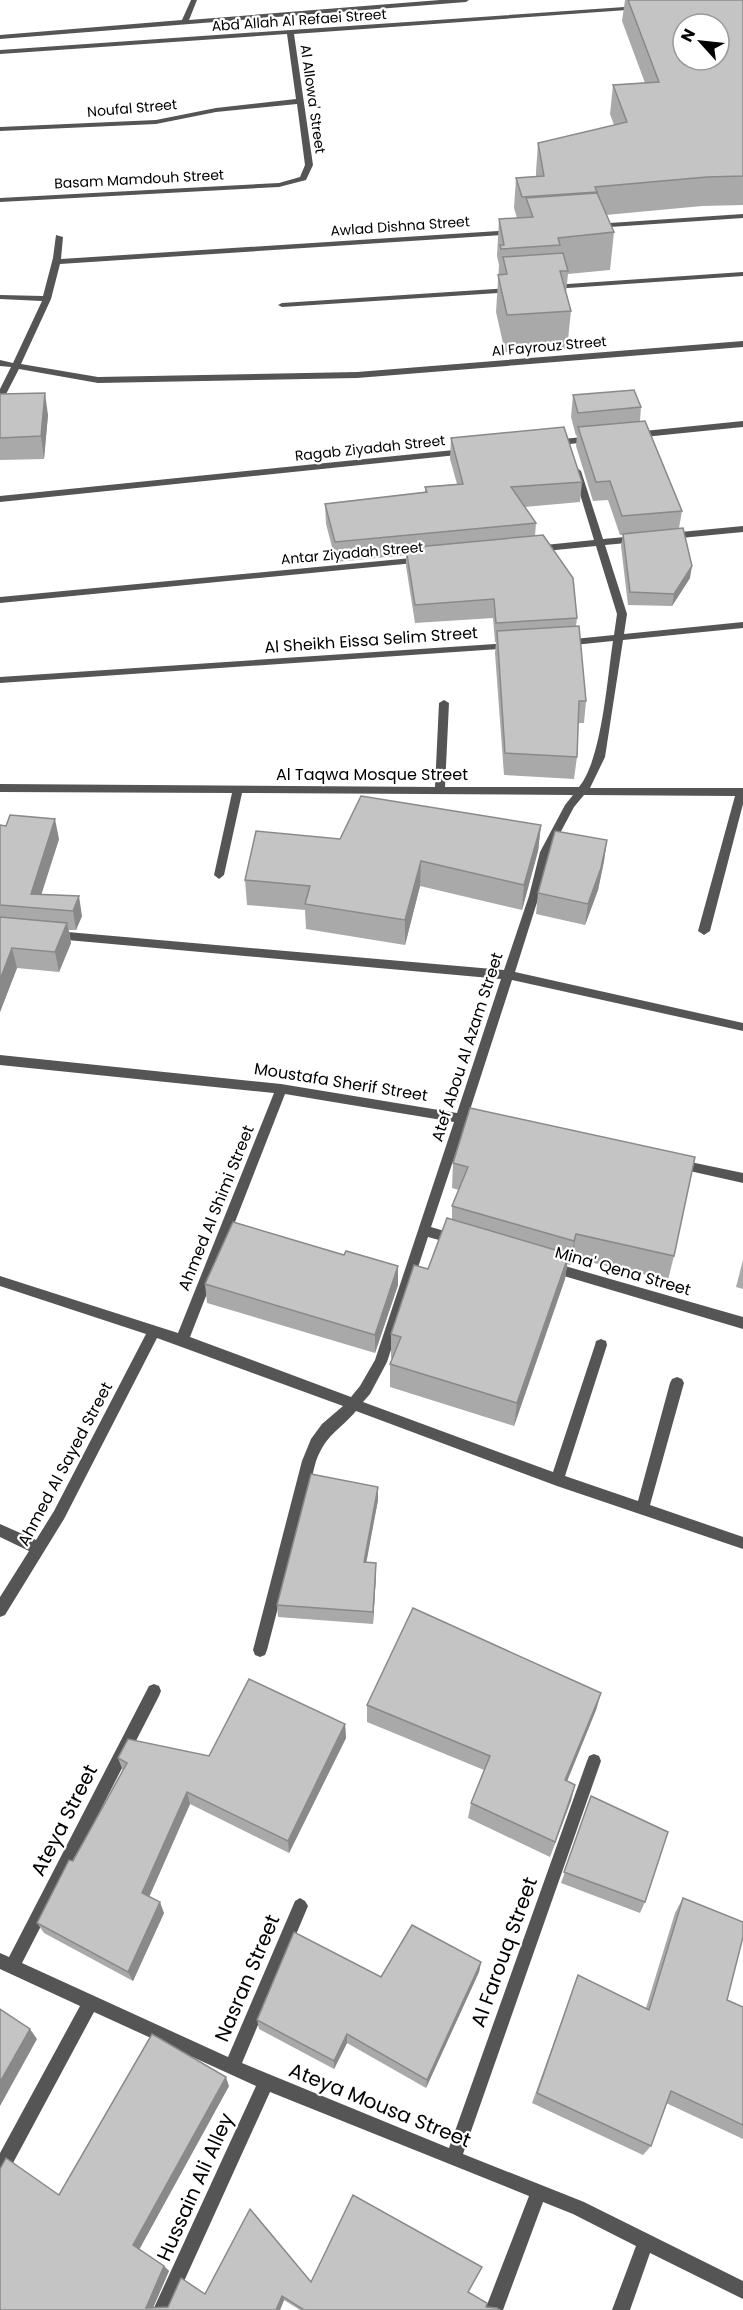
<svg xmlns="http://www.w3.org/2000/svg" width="743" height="2310" font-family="Poppins,sans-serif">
<rect width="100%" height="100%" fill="#fff"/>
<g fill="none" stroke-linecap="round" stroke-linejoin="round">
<g fill="#555" fill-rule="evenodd">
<polygon points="191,0 197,0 189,20 440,0 469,0 466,2 0,39 0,35 182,20"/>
<polygon points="639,6 642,8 641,9 294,34 313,165 306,180 279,187 0,202 0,198 279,183 300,177 305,165 297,104 216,112 156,124 0,131 0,127 156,120 216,108 296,99 287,34 0,54 0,50"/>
<polygon points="743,214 743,218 595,228 591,226 595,224"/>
<polygon points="514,230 518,232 517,234 60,264 51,299 21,364 98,377 357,372 743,341 743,347 357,378 98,383 19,369 4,398 0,401 0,389 11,367 0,366 0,360 13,363 42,301 0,299 0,295 43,296 53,258 56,235 63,237 61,259"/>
<polygon points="743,272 743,276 553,289 549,287 553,285"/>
<polygon points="511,288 515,290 514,292 282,307 278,305 282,303"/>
<polygon points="743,421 743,427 634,438 630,435 634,432"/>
<polygon points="593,436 597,439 596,441 553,446 549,443 553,440"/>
<polygon points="464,449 467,450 467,454 0,502 0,496"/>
<path d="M577,468L581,471L603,539L637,536L642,539L637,542L605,545L627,614L624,634L743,622V628L623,640L605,757L590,788H743V804L710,931L704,935L698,931L735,796L584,795L574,807L550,852L539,896L515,972L743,1023V1031L512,980L468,1116L472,1120L470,1123L465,1125L431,1227L461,1236L463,1240L461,1244L457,1245L428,1237L387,1362L370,1394L363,1402L553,1472L595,1345L596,1341L601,1339L606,1341L607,1345L565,1476L638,1501L670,1383L672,1379L677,1377L682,1379L684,1383L650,1505L743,1537V1549L557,1486L356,1411C338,1432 327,1433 316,1461L267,1650L265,1655L260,1657L255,1655L253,1650L302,1461L311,1439L322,1424L343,1406L157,1338L64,1519L5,1615L0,1617V1597L29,1551L0,1537V1524L36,1540L54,1511L146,1334L0,1286V1276L178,1333L274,1093L0,1065V1055L281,1084L457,1113L501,979L56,939L52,938L50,935L52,932L56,931L504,970L529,896L540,852L565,805L573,795L242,793L224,875L219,879L214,875L232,793L0,792V784L435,787L439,703L444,700L449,703L445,787H579C602,759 607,679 613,641L564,646L559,643L564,640L614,635L617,614L596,546L535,552L530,549L535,546L594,540L573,471ZM285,1094L454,1122L375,1360L360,1386L351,1397L190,1337Z"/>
<polygon points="743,526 743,532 670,539 665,536 670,533"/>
<polygon points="422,557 425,558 425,562 0,603 0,597"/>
<polygon points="511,643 516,646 514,648 0,683 0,677"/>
<polygon points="676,1159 743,1173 743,1183 672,1167 670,1164 672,1161"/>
<polygon points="551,1262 743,1317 743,1329 547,1271 545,1267 547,1263"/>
<polygon points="154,1684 159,1686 161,1691 159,1696 22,1963 228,2057 295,1901 300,1898 305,1901 308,1906 242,2063 449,2148 587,1761 589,1756 594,1754 599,1756 601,1761 463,2154 584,2202 743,2281 743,2299 650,2253 630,2310 612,2310 636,2246 573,2214 543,2202 503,2310 485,2310 529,2196 270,2092 171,2310 153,2310 256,2086 94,2012 6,2176 0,2178 0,2153 80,2006 0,1969 0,1953 9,1957 149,1686"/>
</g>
</g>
<g fill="#a9a9a9">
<polygon points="625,0 743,0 743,205 702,206 606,215 614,232 610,270 568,274 566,293 571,311 567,349 505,352 496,312 499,265 497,256 499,219 517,218 514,208 516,178 536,177 536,172 538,143 614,125 610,114 613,85 645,83 622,21"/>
<polygon points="0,394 48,415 44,459 0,460"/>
<polygon points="573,395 641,407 640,421 682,511 679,528 690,578 672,606 628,605 621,546 623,535 620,535 608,500 593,501 576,446 577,435 576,436 571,417"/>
<polygon points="451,438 582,482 580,502 524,507 536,523 535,536 577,618 576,626 586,701 584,723 578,723 577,757 574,779 504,775 495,653 496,642 495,642 493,618 415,623 406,566 406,555 336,562 326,524 325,504 425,492 425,487 457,484 450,459"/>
<polygon points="0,825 6,826 59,839 41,895 82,916 76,930 69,930 71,943 59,972 17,968 0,1012"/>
<polygon points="541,825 538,851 522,910 420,886 405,945 306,929 305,910 247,905 245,880 340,839"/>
<polygon points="607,840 604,861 598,890 585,925 536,914 538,893"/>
<polygon points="470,1108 674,1256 668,1280 572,1258 570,1265 567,1264 565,1279 514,1426 390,1387 390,1364 392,1358 391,1358 391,1334 428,1269 452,1220 452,1206 459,1190 452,1188 453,1163"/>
<polygon points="344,1255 398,1266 398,1285 375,1353 207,1303 205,1284"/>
<polygon points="743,1260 743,1289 736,1287"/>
<polygon points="378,1500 366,1562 376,1575 373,1624 278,1617 277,1605"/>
<polygon points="601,1693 596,1710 567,1781 575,1785 550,1857 468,1818 471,1803 484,1770 367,1722 367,1705"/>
<polygon points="345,1724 346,1738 289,1853 190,1804 149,1897 164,1913 133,1981 44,1933 37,1923 123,1771 118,1758 209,1756"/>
<polygon points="591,1796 645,1902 640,1913 561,1883"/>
<polygon points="683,1898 727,2000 743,2007 743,2139 666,2103 651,2146 643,2155 532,2103 578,1975 646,2008 675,1913"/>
<polygon points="481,1962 479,1972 426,2088 347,2043 334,2069 259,2029 257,2020 381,1977"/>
<polygon points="229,2086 139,2249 164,2266 169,2271 153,2308 168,2307 205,2294 311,2282 468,2292 486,2307 500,2310 300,2310 284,2300 280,2310 0,2310 59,2195"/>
</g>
<g fill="#898989">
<polygon points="45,393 48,415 44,459 41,436"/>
<polygon points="692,566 690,578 672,606 674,594"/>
<polygon points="55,819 59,839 37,908 31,894"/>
<polygon points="541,825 538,851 522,910 524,885"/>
<polygon points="607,840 604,861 598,890 585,925 588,904"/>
<polygon points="421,861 420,886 405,945 405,920"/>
<polygon points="79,896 82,916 76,930 73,911"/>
<polygon points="67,923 71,943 59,972 55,952"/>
<polygon points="12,948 17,968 0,1012 0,980"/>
<polygon points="576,1234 572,1258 570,1265 574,1241"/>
<polygon points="569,1254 565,1279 514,1426 517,1403"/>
<polygon points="398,1266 398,1285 375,1353 375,1335"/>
<polygon points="378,1487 378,1500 364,1575 364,1562"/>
<polygon points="376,1563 376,1575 373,1624 373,1612"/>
<polygon points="601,1693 596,1710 561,1796 565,1780"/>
<polygon points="345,1724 346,1738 289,1853 288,1841"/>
<polygon points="575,1785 571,1801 550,1857 555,1842"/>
<polygon points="187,1792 190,1804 146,1904 142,1893"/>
<polygon points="160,1902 164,1913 133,1981 128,1972"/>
<polygon points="481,1962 479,1972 426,2088 427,2080"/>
<polygon points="30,2029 37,2039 0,2106 0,2082"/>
<polygon points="347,2034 347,2043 334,2069 334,2061"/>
<polygon points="226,2077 229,2086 139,2250 133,2245"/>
<polygon points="164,2266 169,2271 152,2310 146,2308"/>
<polygon points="282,2296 284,2300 280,2310 276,2310"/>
</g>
<g fill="#c4c4c4" stroke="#898989" stroke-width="1.5" fill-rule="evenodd">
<path d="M628,0H743V176L707,177L595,187L597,192L522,197L516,178L544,176L538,143L627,122L613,85L659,82ZM683,24H719V60H683Z"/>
<polygon points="597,193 614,232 558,238 560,245 501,249 500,245 504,245 499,219 533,217 526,198"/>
<polygon points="563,253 568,271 560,271 571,311 507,315 498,275 507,274 503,257"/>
<polygon points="634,390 641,407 578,413 573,395"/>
<polygon points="45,393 41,436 0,438 0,394"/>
<polygon points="645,421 682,511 622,516 610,481 596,482 578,427"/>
<polygon points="564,427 582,482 511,487 536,523 335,542 325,504 427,492 425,487 463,484 451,438"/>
<polygon points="683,528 692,566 674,594 630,592 623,534"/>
<polygon points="543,535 573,578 577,618 496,623 494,599 415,605 406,548"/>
<polygon points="579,626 586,701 579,701 577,757 505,753 497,631"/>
<polygon points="361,796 541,825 524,885 421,861 405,920 305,904 310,886 245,880 256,831 340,839"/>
<polygon points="10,815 55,819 31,894 79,896 73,911 0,905 0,825 6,826"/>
<polygon points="555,831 607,840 601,868 588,904 538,893"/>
<polygon points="0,917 67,923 55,952 12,948 0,980"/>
<polygon points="470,1108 695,1157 674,1256 576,1234 574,1241 452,1206 468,1167 453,1163"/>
<polygon points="447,1218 569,1254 517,1403 390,1364 401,1337 391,1334 414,1265 428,1269"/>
<polygon points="233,1222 344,1255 346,1251 398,1266 375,1335 205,1284"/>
<polygon points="311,1474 378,1487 364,1562 376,1563 373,1612 277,1605"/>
<polygon points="413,1608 601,1693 565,1780 575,1785 555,1842 471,1803 490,1756 367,1705"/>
<polygon points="249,1679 345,1724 288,1841 187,1792 142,1893 160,1902 128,1972 37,1923 69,1860 73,1861 127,1763 118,1758 128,1739 209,1756"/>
<polygon points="591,1796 668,1832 645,1902 564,1872"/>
<polygon points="683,1898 743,1922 743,1937 727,2000 743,2007 743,2125 671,2091 651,2146 537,2093 578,1975 649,2010"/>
<polygon points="412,1925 481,1962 427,2080 347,2034 334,2061 257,2020 294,1932 381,1977"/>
<polygon points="0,2009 30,2029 0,2082"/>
<polygon points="152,2034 226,2077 133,2245 164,2266 146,2308 168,2307 181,2278 205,2294 250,2209 311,2282 353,2195 482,2267 468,2292 487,2303 486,2307 497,2308 500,2310 304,2310 282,2296 276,2310 0,2310 0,2169 6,2158 59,2195"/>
</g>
<g text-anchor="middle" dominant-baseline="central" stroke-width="4.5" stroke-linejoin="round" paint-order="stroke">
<g font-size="14" fill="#000" stroke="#fff">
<text transform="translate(299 20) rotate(-4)">Abd Allah Al Refaei Street</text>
<text transform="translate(313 99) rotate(82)">Al Allowa' Street</text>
<text transform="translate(132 108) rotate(-5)">Noufal Street</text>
<text transform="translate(139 179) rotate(-3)">Basam Mamdouh Street</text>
<text transform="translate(400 226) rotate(-4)">Awlad Dishna Street</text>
<text transform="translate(549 346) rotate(-5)">Al Fayrouz Street</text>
<text transform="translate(370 448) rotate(-6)">Ragab Ziyadah Street</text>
<text transform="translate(352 553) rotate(-5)">Antar Ziyadah Street</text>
</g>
<g font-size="16" fill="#000" stroke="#fff">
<text transform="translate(371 640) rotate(-4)">Al Sheikh Eissa Selim Street</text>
<text x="372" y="774">Al Taqwa Mosque Street</text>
<text transform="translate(467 1047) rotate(-72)">Atef Abou Al Azam Street</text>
<text transform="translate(341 1082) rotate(9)">Moustafa Sherif Street</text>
<text transform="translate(216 1208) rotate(-68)">Ahmed Al Shimi Street</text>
<text transform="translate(623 1271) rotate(16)">Mina' Qena Street</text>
<text transform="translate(65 1464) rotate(-62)">Ahmed Al Sayed Street</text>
</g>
<g font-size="20" fill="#000" stroke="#fff">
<text transform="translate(64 1820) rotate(-63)">Ateya Street</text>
<text transform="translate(504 1952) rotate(-70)">Al Farouq Street</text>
<text transform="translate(247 1978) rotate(-67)">Nasran Street</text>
<text transform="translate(380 2105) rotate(22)">Ateya Mousa Street</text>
<text transform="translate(195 2187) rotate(-66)">Hussain Ali Alley</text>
</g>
</g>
<g transform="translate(701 42) rotate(297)"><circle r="28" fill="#ffffff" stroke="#999999" stroke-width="1.5"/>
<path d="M0-4.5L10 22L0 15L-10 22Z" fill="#000000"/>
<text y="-9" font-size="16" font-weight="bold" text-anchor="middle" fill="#000000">N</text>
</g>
</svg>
